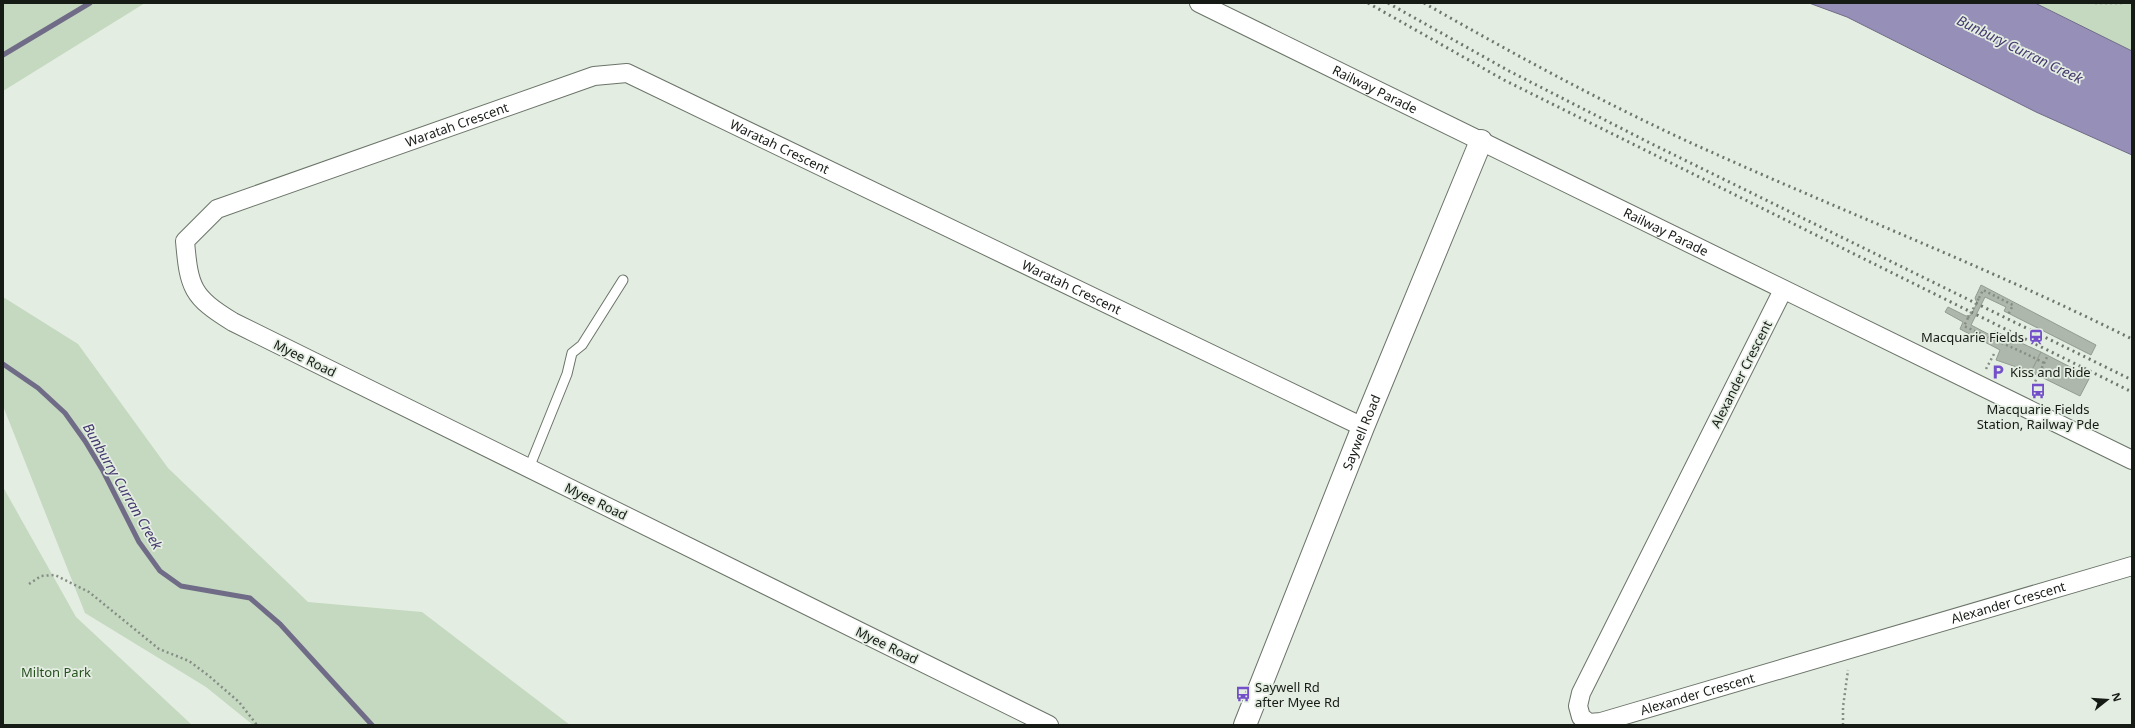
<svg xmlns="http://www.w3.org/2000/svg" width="2135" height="728" font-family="'Noto Sans',sans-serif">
<rect width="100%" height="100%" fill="#e3ede1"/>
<g fill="#c4d9c0">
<polygon points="3,3 145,3 3,91"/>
<polygon points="2035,3 2132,3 2132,51"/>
<polygon points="3,297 78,344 168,468 308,602 422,612 570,725 253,725 206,687 85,613 3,406"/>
<polygon points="3,487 76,617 192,725 3,725"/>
</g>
<polygon fill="#968fb8" stroke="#706c87" points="1809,3 2035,3 2132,51 2132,155 2036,112 1847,17"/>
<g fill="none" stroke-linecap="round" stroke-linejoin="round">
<g stroke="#706c87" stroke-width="5">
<polyline points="3,55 90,3"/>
<polyline points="3,364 38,388 65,413 85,441 103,471 139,542 160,571 181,586 250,598 280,624 372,725"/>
</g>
</g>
<g fill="#aeb7ac" stroke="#939c91">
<polygon points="1981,285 2096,345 2091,355 2004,311 2006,307 1985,297 1971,325 1992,336 1995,331 2041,352 2031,372 1996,360 2000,350 1960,329 1963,322 1945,312 1948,307 1966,316 1971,315 1977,303 1975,298"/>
<polygon points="2041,352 2090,377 2080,396 2031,372"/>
</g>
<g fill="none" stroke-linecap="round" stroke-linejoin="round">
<g stroke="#6b7469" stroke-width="11">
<polyline id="lane" points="529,468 567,374 572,353 582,345 623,280"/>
</g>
<g stroke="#6b7469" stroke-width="20">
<g id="street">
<path id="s1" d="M1199,3L2132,460"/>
<path id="s2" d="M1783,290L1581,693L1578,706L1581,717L1589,723L1601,722L2132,566"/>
<path id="s3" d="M1049,725L233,322C192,297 189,288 185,241L217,209L594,76L627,73L1363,427"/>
</g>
</g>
<g stroke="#6b7469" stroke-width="24">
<g id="secondary">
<path id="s4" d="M1245,725L1363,427L1481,141"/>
</g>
</g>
<g stroke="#868d84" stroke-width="2.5" stroke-dasharray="2 3" stroke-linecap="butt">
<polyline points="2095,3 2125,3"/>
<polyline points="1979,298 1983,290 2013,305 2008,315"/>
<path d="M1968,318L1964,326C1991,339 2018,349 2044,363"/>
<polyline points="1986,369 1994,354"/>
<polyline points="2033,386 2048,355"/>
<polyline points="29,584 41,576 55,575 89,592 159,649 189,661 209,676 239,702 257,725"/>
<polyline points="1843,725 1843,707 1848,670"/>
</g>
<use href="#lane" stroke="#fff" stroke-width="9"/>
<use href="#street" stroke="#fff" stroke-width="18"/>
<use href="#secondary" stroke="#fff" stroke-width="22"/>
<g stroke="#6f766e" stroke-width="3" stroke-dasharray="2 4" stroke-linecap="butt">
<polyline points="1368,3 1504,80 2132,392"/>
<polyline points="1388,3 1509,71 1650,143 2132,380"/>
<path d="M1424,3C1510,52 1598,100 1689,142C1836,209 1988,267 2132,339"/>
</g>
<polyline stroke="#868d84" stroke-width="2.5" stroke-dasharray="2 3" stroke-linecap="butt" points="1968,318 1979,298"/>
</g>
<defs>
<g id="station-bare" transform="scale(1.2)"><path d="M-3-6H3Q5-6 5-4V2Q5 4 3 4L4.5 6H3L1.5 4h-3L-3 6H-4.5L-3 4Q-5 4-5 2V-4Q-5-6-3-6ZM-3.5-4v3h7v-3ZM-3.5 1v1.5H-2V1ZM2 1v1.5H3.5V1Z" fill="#7350c9" stroke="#e3ede1" stroke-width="2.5" paint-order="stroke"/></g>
<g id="parking-bare" transform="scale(1.2)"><path d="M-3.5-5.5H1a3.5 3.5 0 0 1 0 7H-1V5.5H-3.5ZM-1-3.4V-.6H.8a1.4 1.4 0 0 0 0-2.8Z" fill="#7350c9" stroke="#e3ede1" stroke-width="2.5" paint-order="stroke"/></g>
<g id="bus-bare" transform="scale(1.2)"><path d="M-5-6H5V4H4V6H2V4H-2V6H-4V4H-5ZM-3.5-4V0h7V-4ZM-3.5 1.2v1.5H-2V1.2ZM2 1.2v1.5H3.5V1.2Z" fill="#7350c9" stroke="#e3ede1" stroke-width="2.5" paint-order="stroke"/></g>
</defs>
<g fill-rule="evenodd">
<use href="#station-bare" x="2036" y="337"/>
<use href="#parking-bare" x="1998" y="372"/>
<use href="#bus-bare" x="2038" y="391"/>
<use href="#bus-bare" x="1243" y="694"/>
</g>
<g text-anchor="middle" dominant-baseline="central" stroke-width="3.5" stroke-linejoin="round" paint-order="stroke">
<g font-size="13" fill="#171b16" stroke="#e3ede1">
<text stroke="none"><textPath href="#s1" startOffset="196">Railway Parade</textPath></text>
<text stroke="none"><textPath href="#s3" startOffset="1310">Waratah Crescent</textPath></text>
<text stroke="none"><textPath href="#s3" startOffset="1658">Waratah Crescent</textPath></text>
<text stroke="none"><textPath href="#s1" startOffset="520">Railway Parade</textPath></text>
<text stroke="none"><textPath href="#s3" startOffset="1982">Waratah Crescent</textPath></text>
<text transform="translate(305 358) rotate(26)">Myee Road</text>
<text transform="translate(1741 374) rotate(-63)">Alexander Crescent</text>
<text stroke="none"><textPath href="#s4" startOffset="315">Saywell Road</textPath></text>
<text transform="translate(596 501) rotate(26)">Myee Road</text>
<text stroke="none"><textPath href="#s2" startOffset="922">Alexander Crescent</textPath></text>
<text transform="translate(887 645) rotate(26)">Myee Road</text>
<text stroke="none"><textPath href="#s2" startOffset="598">Alexander Crescent</textPath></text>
</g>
<g font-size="13" fill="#171b16" stroke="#e3ede1" text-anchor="start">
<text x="2024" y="337" text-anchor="end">Macquarie Fields</text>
<text x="2010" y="372">Kiss and Ride</text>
<text x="2038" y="409" text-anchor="middle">Macquarie Fields<tspan x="2038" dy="15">Station, Railway Pde</tspan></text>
<text x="1255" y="687">Saywell Rd<tspan x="1255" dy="15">after Myee Rd</tspan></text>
</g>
<g font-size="13" fill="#27501f" stroke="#e3ede1">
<text x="56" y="672">Milton Park</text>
</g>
<g font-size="14" font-style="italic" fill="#45386e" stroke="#e3ede1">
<text transform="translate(2020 49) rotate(26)">Bunbury Curran Creek</text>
<text transform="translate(123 486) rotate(60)">Bunburry Curran Creek</text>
</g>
</g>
<rect width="2135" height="728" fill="none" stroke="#171b16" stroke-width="8"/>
<g transform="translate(2107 700) rotate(73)" stroke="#e3ede1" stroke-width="3" paint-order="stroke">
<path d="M0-3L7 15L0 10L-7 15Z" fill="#171b16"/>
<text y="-6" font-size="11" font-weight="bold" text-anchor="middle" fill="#171b16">N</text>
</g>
</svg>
